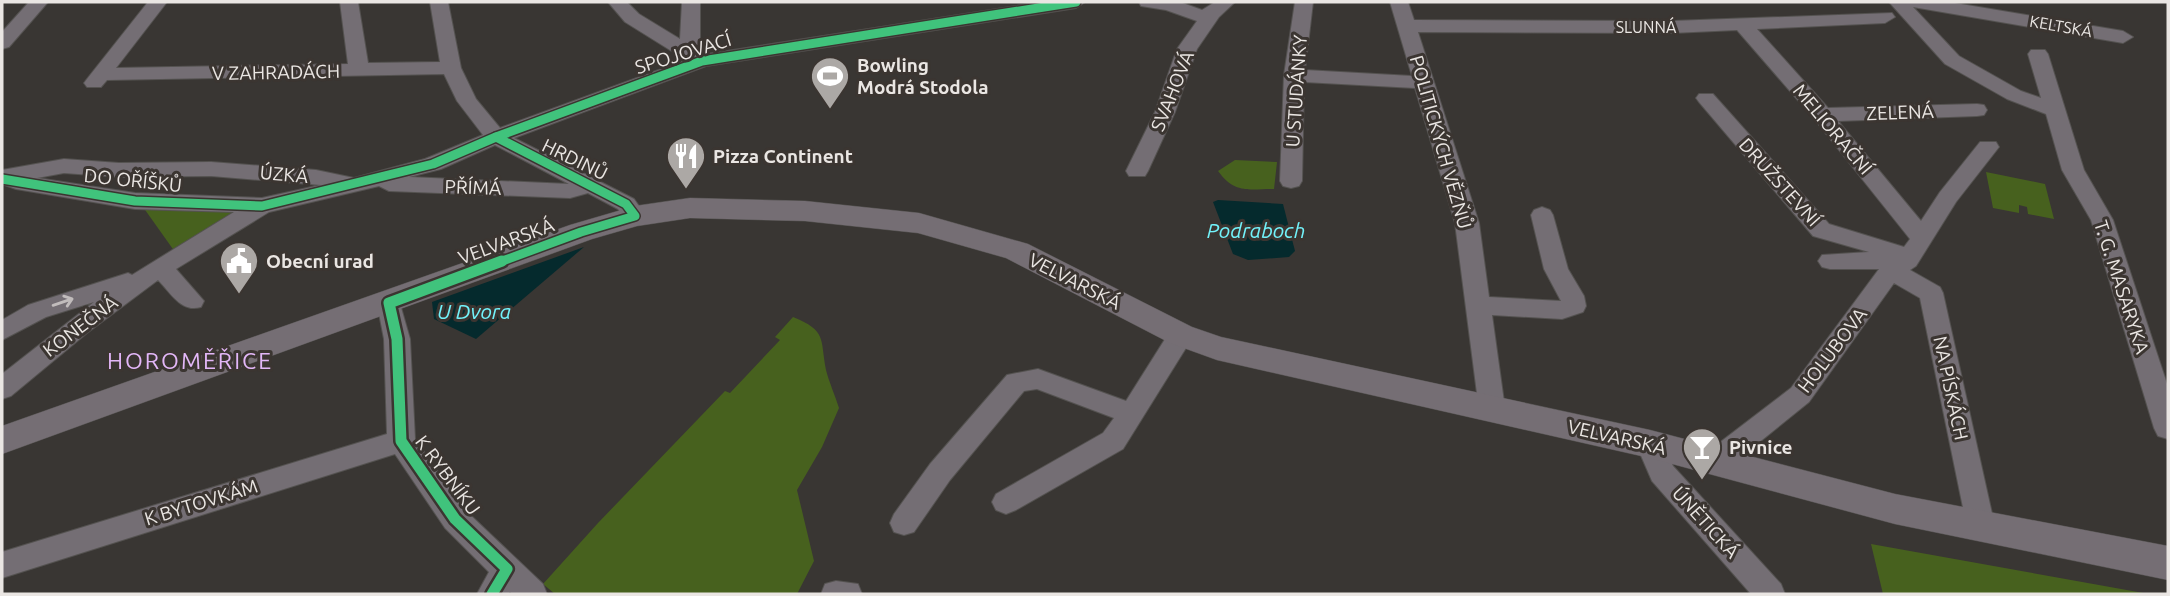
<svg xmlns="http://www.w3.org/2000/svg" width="2170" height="596" font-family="Ubuntu,sans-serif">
<rect width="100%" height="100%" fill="#393633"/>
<g fill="#47611e">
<path d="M1235,160L1277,162L1274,189C1248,189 1235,194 1218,171Z"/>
<polygon points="1986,172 2045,184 2054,219 2028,214 2027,207 2019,205 2019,213 1993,208"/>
<polygon points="143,207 248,210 175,252"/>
<path d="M793,317C827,331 820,338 826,370C829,382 835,395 839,408L822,447L797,490L814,561L797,594H555L543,584L598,523L725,391L730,393L780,340L775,337Z"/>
<polygon points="1871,544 2149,594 1883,594"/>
</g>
<g fill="#052a2d">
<polygon points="1218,200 1283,204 1295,251 1289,257 1248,260 1233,254 1213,202"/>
<polygon points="584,247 476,339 434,319 432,302"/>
</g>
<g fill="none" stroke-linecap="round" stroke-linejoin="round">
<g stroke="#545250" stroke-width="2">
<g id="minor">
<polygon points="29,2 48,2 9,47 2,49 2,32"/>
<path d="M148,2H167L116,68L348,64L340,2H358L368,63L440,62L430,2H448L461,68L476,99L500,128L686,60L625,22L608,2H627L639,14L680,39L682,2H700V45L707,54L1042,2H1085L1076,8L706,66L514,138L634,199L646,216L643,221L635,224L627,221L618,209L588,193L570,198L389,191L379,186L269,212L176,269L204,301L201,307C181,313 171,293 158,280L87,333L11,396L2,399V374L94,302L46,317L2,340V320L28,305L128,273L132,275L234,212L135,209L16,189L2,184V170L64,159L119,163L211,162L316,170L354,178L425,159L483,135L457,101L444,74L107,80L101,87H87L84,83L87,79ZM495,145L569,184L409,177L441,169ZM64,173L119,177L211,176L321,185L262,198L135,193L37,178Z"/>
<polygon points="1139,2 1180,2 1202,10 1215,2 1235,2 1219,17 1197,49 1175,112 1148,171 1145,176 1129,176 1126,171 1155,112 1177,49 1197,21 1166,10 1141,6"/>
<polygon points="1295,2 1313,2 1305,70 1412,76 1390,2 1408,2 1414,20 1672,21 1892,13 1895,17 1885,23 1757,29 1828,108 1977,104 1984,105 1987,110 1984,115 1977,116 1838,121 1921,221 1940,192 1980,142 1996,142 1999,147 1956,202 1916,266 1910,270 1940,287 1943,293 1995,527 1991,536 1981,539 1971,536 1967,527 1920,298 1894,283 1809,402 1726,469 1716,472 1706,469 1702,461 1706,453 1791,388 1879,269 1830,269 1822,267 1818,261 1822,255 1869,252 1813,236 1699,102 1696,98 1699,94 1713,94 1829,224 1904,247 1910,239 1815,120 1737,30 1672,33 1418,32 1479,223 1489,297 1561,301 1544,269 1531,215 1534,210 1542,207 1550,210 1553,215 1568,269 1584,296 1586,306 1583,312 1562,319 1492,315 1505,409 1501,416 1492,419 1483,416 1479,409 1455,223 1415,88 1304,82 1302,181 1299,186 1291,188 1283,186 1280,181 1284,75"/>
<polygon points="1889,2 1949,2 2123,31 2133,37 2123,43 1913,7 1959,56 2021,91 2041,98 2028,54 2031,50 2045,50 2048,54 2084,170 2113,220 2168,387 2168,439 2158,436 2154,428 2091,220 2062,170 2046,114 2007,99 1945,64"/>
<polygon points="389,294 398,297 410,339 415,439 465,510 543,584 547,594 512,594 510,592 508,594 477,594 489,572 445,528 395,454 2,578 2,552 387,434 384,339 377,303 380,297"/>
<polygon points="1181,326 1190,328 1194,335 1123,449 1016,510 1006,514 996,510 992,502 996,494 1103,433 1114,418 1037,389 1024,391 950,480 914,532 904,535 894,532 890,523 894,514 930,464 1007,375 1038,369 1126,401 1172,328"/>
<polygon points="1650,433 1660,436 1673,466 1781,584 1785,594 1751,594 1652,481 1636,444 1640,436"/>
<polygon points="836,581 858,584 862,594 821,594 825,584"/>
</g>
</g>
<g stroke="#545250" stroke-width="1">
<polygon id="major" points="690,198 805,201 919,213 1028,244 1192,327 1221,337 1650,430 1895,494 2168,546 2168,580 1895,524 1650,458 1217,360 1170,343 1006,258 918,233 805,221 690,218 637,226 592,239 2,454 2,426 570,225 635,206"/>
</g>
<use href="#minor" fill="#746e74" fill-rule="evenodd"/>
<use href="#major" fill="#756e74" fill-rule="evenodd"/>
<g stroke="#3b3531" stroke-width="12">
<g id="cycleway-far1">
<polyline points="496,137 626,204 635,216 581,232 497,263"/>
<polyline points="2,179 135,201 262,206 433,164 496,137 702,61 1076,2"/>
</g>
</g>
<g stroke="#3b3531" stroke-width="16">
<polyline id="cycleway" points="492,594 507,569 455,519 401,441 397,339 389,303 502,261"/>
</g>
<use href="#cycleway-far1" stroke="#40c37c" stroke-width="9"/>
<use href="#cycleway" stroke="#40c37c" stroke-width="11"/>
</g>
<defs><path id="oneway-shaft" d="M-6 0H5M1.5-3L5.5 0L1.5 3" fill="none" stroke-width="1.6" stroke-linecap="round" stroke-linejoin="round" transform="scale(1.75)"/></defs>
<use stroke="#c1bcbc" href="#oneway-shaft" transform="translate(63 302) rotate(-19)"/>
<defs>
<g id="stadium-pin" transform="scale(2.0125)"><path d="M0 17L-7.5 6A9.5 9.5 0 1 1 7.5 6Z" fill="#aca8a5" stroke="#3b3531"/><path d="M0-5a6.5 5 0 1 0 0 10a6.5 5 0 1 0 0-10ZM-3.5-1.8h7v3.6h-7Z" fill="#fff"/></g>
<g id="restaurant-pin" transform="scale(2.0125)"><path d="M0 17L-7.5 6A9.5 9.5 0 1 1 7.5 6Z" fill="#aca8a5" stroke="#3b3531"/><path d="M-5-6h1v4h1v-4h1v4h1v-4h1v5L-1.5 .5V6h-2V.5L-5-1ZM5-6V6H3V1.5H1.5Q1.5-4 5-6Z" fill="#fff"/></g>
<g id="civic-pin" transform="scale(2.0125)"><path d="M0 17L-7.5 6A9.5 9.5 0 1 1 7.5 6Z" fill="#aca8a5" stroke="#3b3531"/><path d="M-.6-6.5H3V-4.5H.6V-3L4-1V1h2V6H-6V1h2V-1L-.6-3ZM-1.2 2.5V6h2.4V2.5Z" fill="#fff"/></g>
<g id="bar-pin" transform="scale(2.0125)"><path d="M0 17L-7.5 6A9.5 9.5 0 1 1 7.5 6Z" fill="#aca8a5" stroke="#3b3531"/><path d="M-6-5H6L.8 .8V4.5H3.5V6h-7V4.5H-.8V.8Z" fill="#fff"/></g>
</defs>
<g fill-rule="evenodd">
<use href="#stadium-pin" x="830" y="76"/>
<use href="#restaurant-pin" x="686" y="156"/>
<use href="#civic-pin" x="239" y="261"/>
<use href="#bar-pin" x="1702" y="447"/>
</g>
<g text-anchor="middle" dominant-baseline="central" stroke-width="6" stroke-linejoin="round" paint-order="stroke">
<g font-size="16" fill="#eae6e3" stroke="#3b3531">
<text transform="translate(2061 26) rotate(10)">KELTSKÁ</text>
<text x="1646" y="27">SLUNNÁ</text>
</g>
<g font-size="19" fill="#eae6e3" stroke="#3b3531">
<text transform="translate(683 53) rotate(-17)">SPOJOVACÍ</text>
<text transform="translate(276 72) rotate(-1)">V ZAHRADÁCH</text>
<text transform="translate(1172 91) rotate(-68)">SVAHOVÁ</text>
<text transform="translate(1296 91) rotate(-86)">U STUDÁNKY</text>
<text transform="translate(1900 112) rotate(-2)">ZELENÁ</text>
<text transform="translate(1833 129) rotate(50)">MELIORAČNÍ</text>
<text transform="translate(1441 142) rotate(74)">POLITICKÝCH VĚZŇŮ</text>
<text transform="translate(575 159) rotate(26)">HRDINŮ</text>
<text transform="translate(284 174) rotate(5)">ÚZKÁ</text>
<text transform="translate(133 180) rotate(6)">DO OŘÍŠKŮ</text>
<text transform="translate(1780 182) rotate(48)">DRUŽSTEVNÍ</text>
<text transform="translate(473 187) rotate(2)">PŘÍMÁ</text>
<text transform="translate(506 241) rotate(-20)">VELVARSKÁ</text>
<text transform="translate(1075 281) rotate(27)">VELVARSKÁ</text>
<text transform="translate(2122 287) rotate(72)">T. G. MASARYKA</text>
<text transform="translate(80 326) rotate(-37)">KONEČNÁ</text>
<text transform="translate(1832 350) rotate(-53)">HOLUBOVA</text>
<text transform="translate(1951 388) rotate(78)">NA PÍSKÁCH</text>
<text transform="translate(1617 437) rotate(13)">VELVARSKÁ</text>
<text transform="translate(448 475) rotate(53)">K RYBNÍKU</text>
<text transform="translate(201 502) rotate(-17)">K BYTOVKÁM</text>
<text transform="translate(1706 522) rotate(48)">ÚNĚTICKÁ</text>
</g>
<g font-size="19" font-weight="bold" fill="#eae6e3" stroke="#3b3531" text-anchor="start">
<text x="857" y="65">Bowling<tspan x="857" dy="22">Modrá Stodola</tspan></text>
<text x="713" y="156">Pizza Continent</text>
<text x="266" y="261">Obecní urad</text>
<text x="1729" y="447">Pivnice</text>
</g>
<g font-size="21" font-style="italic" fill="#72f3fb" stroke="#3b3531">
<text x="1256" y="230">Podraboch</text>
<text x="474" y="311">U Dvora</text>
</g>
<g font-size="23" letter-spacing="2" fill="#e3b7f8" stroke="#3b3531">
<text x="190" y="360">HOROMĚŘICE</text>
</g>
</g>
<rect width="2170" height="596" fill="none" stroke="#eae6e3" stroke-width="7"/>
</svg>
